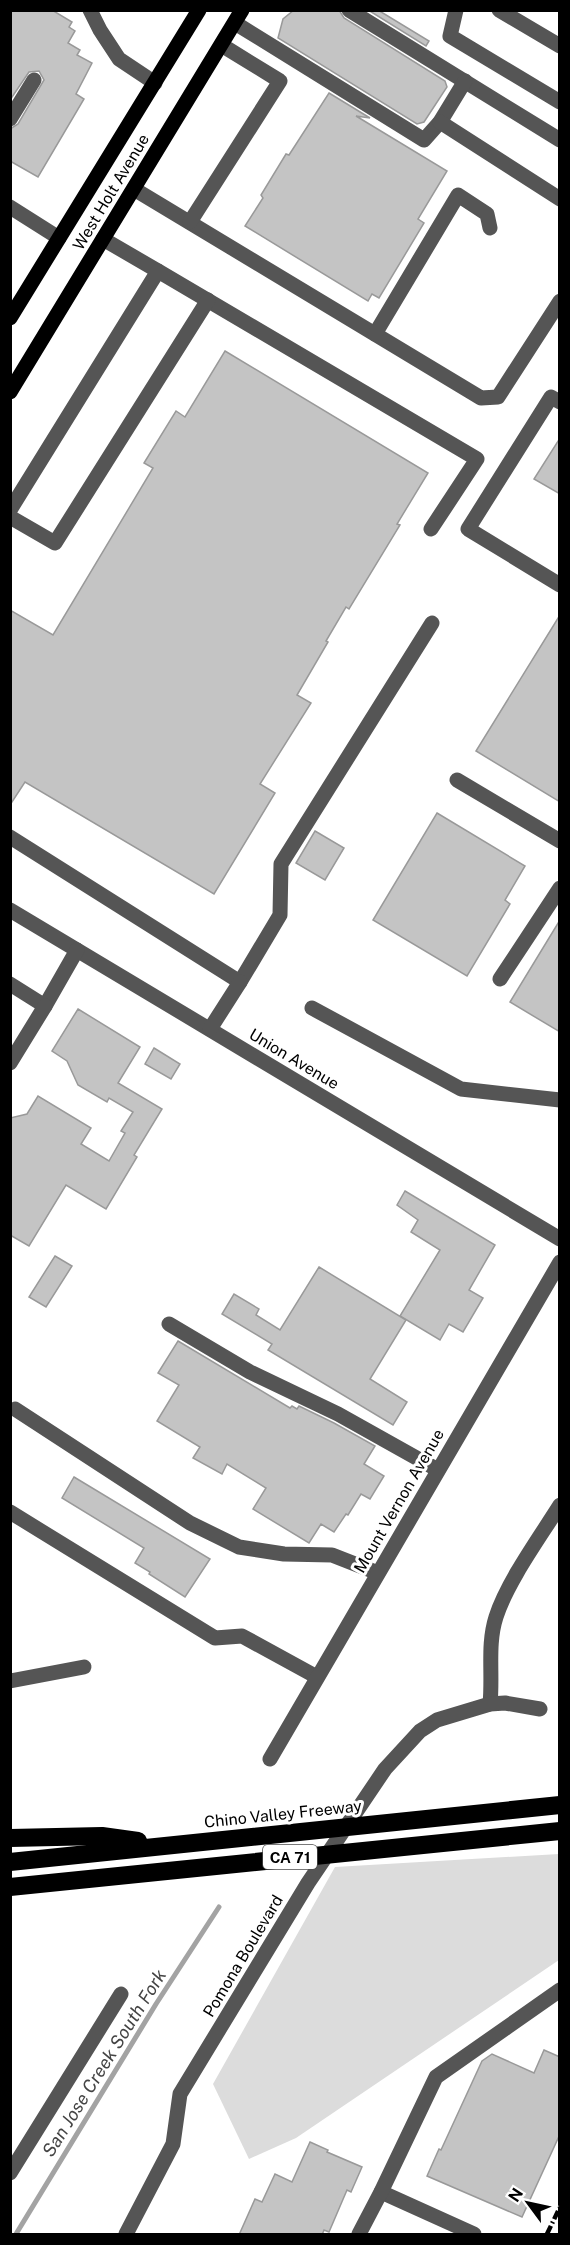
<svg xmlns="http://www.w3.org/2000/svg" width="570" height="2245" font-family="'Public Sans',sans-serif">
<rect width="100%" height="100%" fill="#fff"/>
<polygon fill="#dcdcdc" points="559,1854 559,1960 296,2138 249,2159 213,2084 335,1867"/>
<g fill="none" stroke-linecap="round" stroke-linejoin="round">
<polyline stroke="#a3a3a3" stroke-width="5" points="16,2234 156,2004 219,1907"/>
</g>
<g fill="#c4c4c4" stroke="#999" stroke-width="1.5">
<polygon points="10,10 52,10 72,22 69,27 75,31 68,43 80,50 77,55 92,63 76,94 84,99 38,177 10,161 10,129 18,124 44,80 39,71 29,72 10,100"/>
<polygon points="294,10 339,10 344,18 445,81 447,87 424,122 417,124 278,38 283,19"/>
<polygon points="368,10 378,10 429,41 426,46"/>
<polygon points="329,93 370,118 356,116 447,171 418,219 424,223 379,298 372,294 368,301 245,226 263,198 261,195 286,154 289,155"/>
<polygon points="225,351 428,473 397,524 400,525 349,609 346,607 326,641 328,642 297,695 311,703 260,784 275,793 214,894 25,782 10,805 10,610 53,635 153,468 144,463 176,411 185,417"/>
<polygon points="560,438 560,494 534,479"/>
<polygon points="560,615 560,802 476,751"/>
<polygon points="437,813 525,866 505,900 510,904 467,976 373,920"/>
<polygon points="315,831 344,848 325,880 296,863"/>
<polygon points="560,920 560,1032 510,1002"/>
<polygon points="78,1009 140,1047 118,1083 162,1109 134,1155 137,1157 106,1209 66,1185 29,1246 10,1235 10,1118 27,1114 38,1096 91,1128 81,1144 109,1161 125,1133 121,1131 133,1112 109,1098 107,1102 78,1085 67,1061 52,1051"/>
<polygon points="154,1048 180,1064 171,1079 145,1064"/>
<polygon points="405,1191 495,1245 469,1290 483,1298 463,1332 449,1324 440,1340 400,1316 440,1250 411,1232 418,1220 397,1205"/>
<polygon points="55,1256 72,1266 46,1307 29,1297"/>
<polygon points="319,1267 406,1320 370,1379 407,1402 393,1425 268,1350 272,1344 222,1314 234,1294 259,1309 256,1315 280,1330"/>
<polygon points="178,1341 290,1408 292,1406 297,1409 299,1406 334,1423 375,1446 364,1464 384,1476 370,1499 361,1494 348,1515 346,1514 334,1532 321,1524 309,1543 253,1509 266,1488 227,1464 222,1474 193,1458 200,1447 157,1421 179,1385 158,1373"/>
<polygon points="74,1477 210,1559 185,1597 149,1574 150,1572 135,1563 144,1548 62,1498"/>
<polygon points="544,2050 560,2057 560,2134 522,2217 427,2176 439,2149 441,2150 482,2061 492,2054 534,2073"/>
<polygon points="310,2142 328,2150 327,2152 362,2167 351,2192 347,2190 329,2232 324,2230 322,2235 239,2235 255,2199 262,2202 275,2174 292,2182"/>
</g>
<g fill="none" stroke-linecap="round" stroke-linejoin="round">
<g stroke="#555" stroke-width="15">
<polyline points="90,10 100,30 119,59 155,83"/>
<polyline points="349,10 560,140"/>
<polyline points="456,10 450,36 560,102"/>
<polyline points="499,10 560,46"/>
<polyline points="235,23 424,140 440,122 465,81"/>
<polyline points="10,119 34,80"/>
<polyline points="440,122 560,199"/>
<polyline points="134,189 481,398 498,397 560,301"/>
<polyline points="10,207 59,238"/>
<polyline points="190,222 280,81 228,49"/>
<polyline points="103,239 158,271"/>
<polyline points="375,334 458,195 487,214 490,228"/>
<polyline points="560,402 551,397 468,529 560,585"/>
<polyline points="10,510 158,271 477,459 431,529"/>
<polyline points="10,517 55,543 208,300"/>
<polyline points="457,780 560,841"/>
<polyline points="10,837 240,982 280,915 281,864 432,623"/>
<polyline points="10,910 560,1239"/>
<polyline points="500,979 560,888"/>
<polyline points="10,984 45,1006 77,950"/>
<polyline points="312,1008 461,1089 560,1100"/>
<polyline points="210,1029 240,982"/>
<polyline points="10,1063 45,1006"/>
<polyline points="169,1324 250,1372 338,1414 438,1470"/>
<polyline points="15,1409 190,1523 239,1547 284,1554 332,1555 378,1573"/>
<polyline points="10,1512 215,1638 242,1636 317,1677"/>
<polyline points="10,1681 84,1667"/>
<path d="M490,1704C493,1674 487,1645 496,1617C507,1582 540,1537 560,1505"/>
<polyline points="270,1759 560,1262"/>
<polyline points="10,2173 121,1994"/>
<polyline points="381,2192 474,2234"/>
<polyline points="126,2234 173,2144 180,2094 308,1883 385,1769 420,1731 437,1720 490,1704 505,1703 540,1709"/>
<polyline points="359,2234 381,2192 436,2077 560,1990"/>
</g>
<g stroke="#000" stroke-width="15">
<polyline points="10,318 199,10"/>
<polyline points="10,392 242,10"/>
</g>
<g stroke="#000" stroke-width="18">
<polyline points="10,1838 102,1836 138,1841"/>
<polyline points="10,1862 560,1805"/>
<polyline points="10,1887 560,1831"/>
</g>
<polyline stroke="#000" stroke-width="4.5" stroke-dasharray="9 3 1.5 3" stroke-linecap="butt" points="547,2234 560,2207"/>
</g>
<g text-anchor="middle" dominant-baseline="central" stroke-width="6" stroke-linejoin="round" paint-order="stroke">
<rect fill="#fff" stroke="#4c4c4c" stroke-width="1.5" x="263" y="1845" width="54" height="24" rx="4.5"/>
<g font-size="15" font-weight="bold" fill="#000">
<text x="290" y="1857">CA 71</text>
</g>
<g font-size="16" fill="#000" stroke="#fff">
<text transform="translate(111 192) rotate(-59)">West Holt Avenue</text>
<text transform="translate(294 1059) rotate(31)">Union Avenue</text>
<text transform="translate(399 1501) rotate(-60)">Mount Vernon Avenue</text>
<text transform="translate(283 1814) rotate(-6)">Chino Valley Freeway</text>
<text transform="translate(243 1956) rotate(-59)">Pomona Boulevard</text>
</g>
<g font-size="18" font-style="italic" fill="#444" stroke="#fff">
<text transform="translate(104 2063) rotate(-58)">San Jose Creek South Fork</text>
</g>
</g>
<rect width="570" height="2245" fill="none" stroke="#000000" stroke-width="24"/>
<g transform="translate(528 2203) rotate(303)" stroke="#ffffff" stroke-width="4.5" paint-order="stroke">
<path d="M0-4.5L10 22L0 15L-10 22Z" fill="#000000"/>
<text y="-9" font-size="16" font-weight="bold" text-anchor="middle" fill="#000000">N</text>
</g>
</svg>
